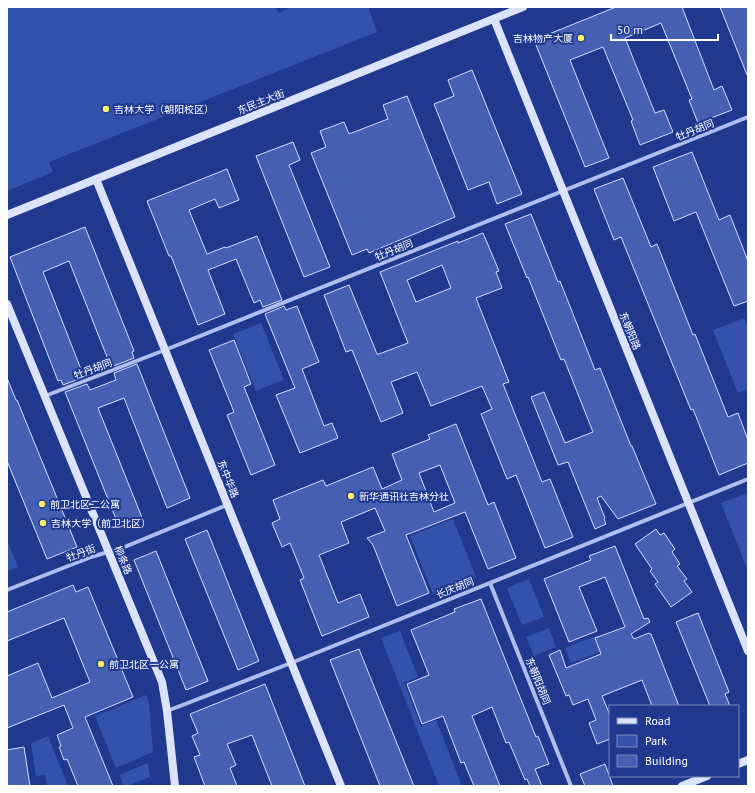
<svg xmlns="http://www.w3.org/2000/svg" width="755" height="793" font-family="'PT Sans','Noto Sans SC',sans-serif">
<rect width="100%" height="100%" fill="#20398e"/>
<g fill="#3451ab">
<polygon points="7,7 276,7 278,13 292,7 315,7 315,8 368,7 377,32 49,162 53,172 7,191"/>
<polygon points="744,318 748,328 748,389 738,393 713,330"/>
<polygon points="261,323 284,380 256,391 233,334"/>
<polygon points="747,493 748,497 748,571 721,503"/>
<polygon points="453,519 476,577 433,594 410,536"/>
<polygon points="7,540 18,567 7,571"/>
<polygon points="529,579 544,617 522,625 507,588"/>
<polygon points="549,628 556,647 534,656 526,637"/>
<polygon points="400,631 418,677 404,683 421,726 436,720 462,786 439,786 381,638"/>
<polygon points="598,635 601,641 596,643 600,652 571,663 565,648"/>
<polygon points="146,695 149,703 153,752 116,768 95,716"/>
<polygon points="48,736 68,786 47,786 45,775 36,776 31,743"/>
<polygon points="148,763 150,777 127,786 124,786 119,775"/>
</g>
<g fill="#4560b3" stroke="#d4ddf9" fill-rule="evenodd">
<polygon points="616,7 682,7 714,90 722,86 732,110 698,123 689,100 692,99 661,23 625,38 655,113 664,110 673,132 640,145 631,121 633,120 603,47 570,60 609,158 585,167 536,45 536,41 539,38"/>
<polygon points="720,7 748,7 748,74 747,75"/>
<polygon points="472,70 522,194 497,204 489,182 468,190 434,104 454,96 448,80"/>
<polygon points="407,96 455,217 369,253 367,249 352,255 311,153 326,147 320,131 344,122 349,134 388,119 383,105"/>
<polygon points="293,142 300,160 289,165 330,267 304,277 256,156"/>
<polygon points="692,152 719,220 730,215 748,261 748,301 734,306 696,212 674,221 653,167"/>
<polygon points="227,169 239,200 219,208 215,199 189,210 207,254 225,247 226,248 257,236 282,300 263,307 260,300 254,303 236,259 208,270 225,314 198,325 171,256 169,256 147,201"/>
<polygon points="623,178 651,247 657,244 693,335 695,334 728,417 738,413 748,440 748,463 719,475 693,409 691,410 621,237 614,240 594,189"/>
<polygon points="531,214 558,282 560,281 595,370 600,368 631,446 632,446 656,504 618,519 601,496 597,498 605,518 604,519 606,524 595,529 568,462 558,465 531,397 544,392 565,443 593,432 564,359 561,360 528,277 527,278 505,224"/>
<polygon points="85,227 134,351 132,352 134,358 111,367 69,261 43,272 84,377 63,385 61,380 58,381 10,257"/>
<path d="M483,233L499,271L496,272L502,288L476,298L509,382L503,384L542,482L550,479L573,537L545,548L516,475L507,479L481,414L492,409L482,386L431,406L417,372L391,382L403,413L381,422L352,350L346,352L324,295L349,285L377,354H379L408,343L380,272L458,241V243ZM442,265L451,288L416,302L407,280Z"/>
<polygon points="284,306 286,310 297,306 319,362 302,369 324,426 332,423 338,438 300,453 276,395 295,388 265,314"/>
<polygon points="234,340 251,384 244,387 275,465 251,475 227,415 234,412 209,350"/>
<polygon points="137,364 190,498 167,508 124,398 98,408 143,520 120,529 65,392 87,384 90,390 116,380 114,373"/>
<polygon points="7,378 16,400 17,400 77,547 47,559 7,461"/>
<path d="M456,424L488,505L494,502L516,558L488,569L465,512L406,535L429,593L397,606L373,545L367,538L385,531L375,508L341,522L349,543L319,555L338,603L360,594L369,617L322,636L300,580L304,578L290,543L282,547L272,523L280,519L273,500L323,480L326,486L373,467L382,489L402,480L392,454L430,439L428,435ZM440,465L455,503L434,512L419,473Z"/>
<polygon points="656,529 660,535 664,533 675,549 672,552 680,564 677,566 687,579 684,581 692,592 671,607 669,604 655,584 658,582 650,571 652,569 635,544"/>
<polygon points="207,530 259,661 238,670 185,539"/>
<polygon points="615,546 644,619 648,618 650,622 631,634 634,639 649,633 650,634 651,634 679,706 652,706 642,680 602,696 610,715 610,739 597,744 589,723 596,720 588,699 573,705 569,695 566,696 549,655 560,650 566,668 601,654 595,638 625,627 605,577 579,587 597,631 569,642 544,579 591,560 589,556"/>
<polygon points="156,551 208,681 186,690 134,560"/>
<polygon points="73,585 76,592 88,587 133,697 85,717 113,786 78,786 67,759 64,760 59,747 61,746 57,735 73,728 64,705 7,728 7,676 38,663 52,698 90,682 64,618 7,641 7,612"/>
<polygon points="481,599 536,737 538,736 549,764 535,769 542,786 530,786 527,779 525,780 509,742 506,743 492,707 472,716 500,786 474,786 464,762 461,763 443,716 422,724 407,684 429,675 411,630 455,612 454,609"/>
<polygon points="698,613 729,692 725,694 730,706 710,706 676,622"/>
<polygon points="359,649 414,786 380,786 330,660"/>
<polygon points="265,684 305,786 272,786 252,735 227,744 236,765 230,768 237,786 205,786 194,757 200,755 192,736 198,733 190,714"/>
<polygon points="24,747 30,786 7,786 7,750"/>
<polygon points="605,764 613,786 585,786 580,774"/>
</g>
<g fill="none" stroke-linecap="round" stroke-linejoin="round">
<g stroke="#afbeec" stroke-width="4">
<polyline points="45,396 165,350 748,117"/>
<polyline points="490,583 571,786"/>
<polyline points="7,590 91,557 122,548 227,505"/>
<polyline points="167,711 291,663 748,479"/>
</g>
<g stroke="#dbe2f9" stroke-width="8">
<polyline points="494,19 748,651"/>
<polyline points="96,179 341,786"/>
<polyline points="7,215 523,7"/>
<polyline points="7,304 162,682 167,711 175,786"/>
<polyline points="738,764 748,760"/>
<polyline points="682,786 707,776"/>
</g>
</g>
<g fill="#f9ee70" stroke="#20398e" stroke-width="1.5">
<circle cx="581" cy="38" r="4"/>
<circle cx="106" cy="109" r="4"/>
<circle cx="351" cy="496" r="4"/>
<circle cx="42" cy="504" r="4"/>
<circle cx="43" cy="523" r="4"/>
<circle cx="101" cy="664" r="4"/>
</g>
<g text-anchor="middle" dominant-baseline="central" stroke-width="4" stroke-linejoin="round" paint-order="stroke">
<g font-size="10" fill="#fff" stroke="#20398e" text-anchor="start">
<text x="573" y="38" text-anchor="end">吉林物产大厦</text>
<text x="114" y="109">吉林大学（朝阳校区）</text>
<text x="359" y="496">新华通讯社吉林分社</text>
<text x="50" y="504">前卫北区二公寓</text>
<text x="51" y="523">吉林大学（前卫北区）</text>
<text x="109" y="664">前卫北区一公寓</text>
</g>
<g font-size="10" fill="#fff" stroke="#20398e">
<text transform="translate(261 102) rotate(-22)">东民主大街</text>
<text transform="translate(695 130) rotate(-22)">牡丹胡同</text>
<text transform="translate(394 250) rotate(-22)">牡丹胡同</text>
<text transform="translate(630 331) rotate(68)">东朝阳路</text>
<text transform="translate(93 369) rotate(-21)">牡丹胡同</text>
<text transform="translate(228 479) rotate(68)">东中华路</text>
<text transform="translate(81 553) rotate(-20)">牡丹街</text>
<text transform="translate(123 560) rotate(68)">柳条路</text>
<text transform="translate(455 588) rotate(-22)">长庆胡同</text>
<text transform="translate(538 681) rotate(68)">东朝阳胡同</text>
</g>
</g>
<rect width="755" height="793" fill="none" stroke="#ffffff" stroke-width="16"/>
<rect x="609" y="705" width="130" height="72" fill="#20398e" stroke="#7988bb"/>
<rect x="617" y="718" width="20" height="6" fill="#dbe2f9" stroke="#7988bb"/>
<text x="645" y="725" font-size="12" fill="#ffffff">Road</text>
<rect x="617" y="735" width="20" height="12" fill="#3451ab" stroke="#7988bb"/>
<text x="645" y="745" font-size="12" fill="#ffffff">Park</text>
<rect x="617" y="755" width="20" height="12" fill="#4560b3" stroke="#7988bb"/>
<text x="645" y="765" font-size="12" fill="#ffffff">Building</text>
<path d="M611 34v6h107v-6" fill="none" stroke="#ffffff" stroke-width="2"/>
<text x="617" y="34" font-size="12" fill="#ffffff" stroke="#20398e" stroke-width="3" paint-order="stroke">50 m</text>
</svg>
